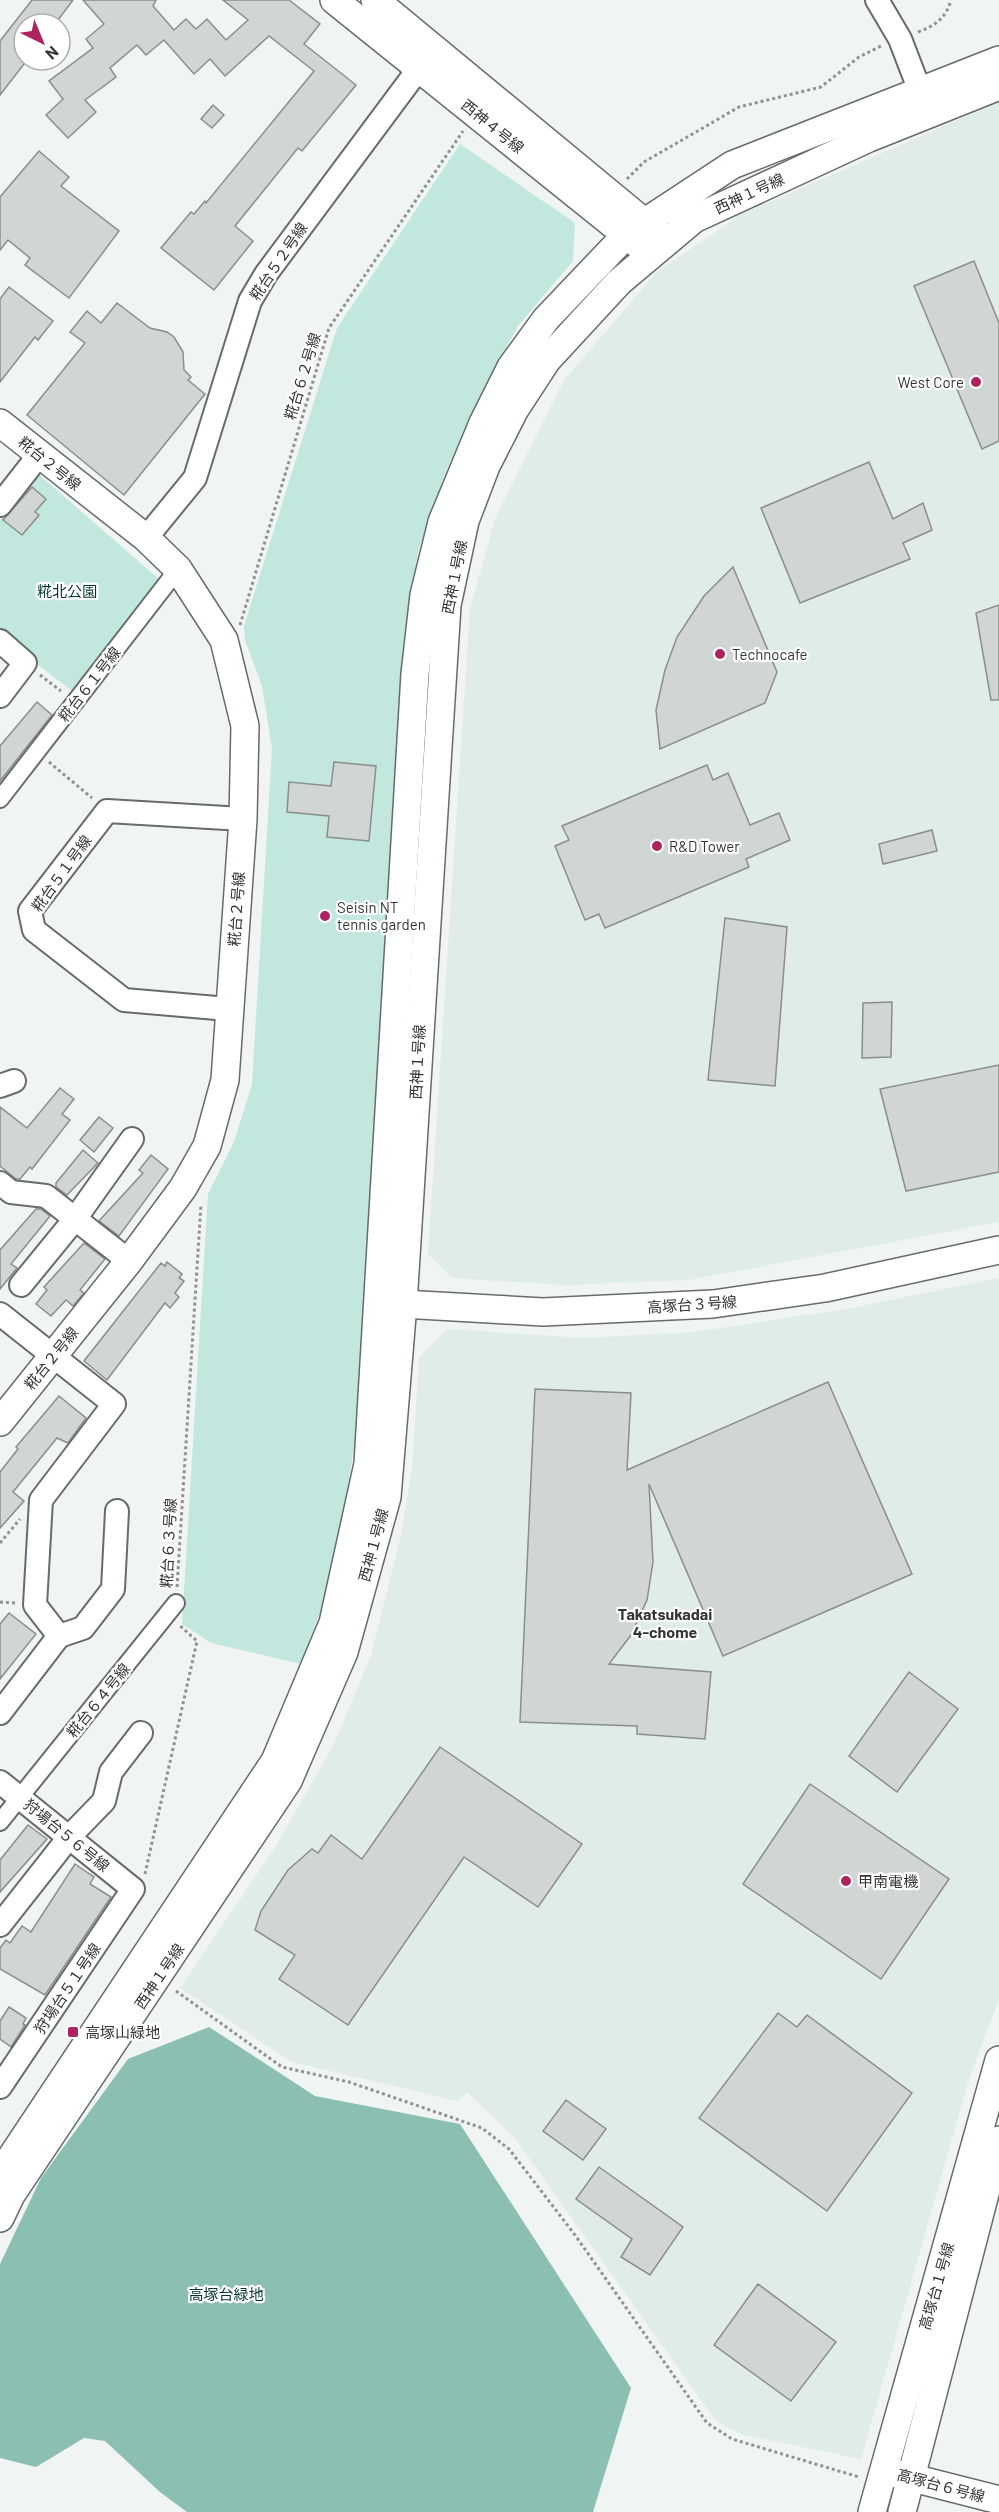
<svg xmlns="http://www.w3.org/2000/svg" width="999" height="2512" font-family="Barlow,'Noto Sans JP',sans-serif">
<rect width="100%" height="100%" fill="#f0f4f3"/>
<g fill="#dfece8">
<polygon points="999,102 999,1222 689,1280 563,1285 452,1278 428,1254 470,609 496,516 564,380 657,272 742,214"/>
<polygon points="999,1278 999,1999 969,2079 861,2459 743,2435 716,2421 514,2137 467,2092 458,2101 292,2062 180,1988 276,1846 335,1742 371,1655 402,1531 412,1469 419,1358 447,1329 584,1338 694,1332 846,1309"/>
</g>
<g fill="#c1e7de">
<polygon points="460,144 575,223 573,261 518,326 481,393 444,476 418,552 403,646 358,1422 344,1511 326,1596 301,1664 211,1643 182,1624 208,1194 234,1142 252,1084 272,748 262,686 245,640 244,626 337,328"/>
<polygon points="37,473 160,580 75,693 0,636 0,520"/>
</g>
<polygon fill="#8cbfb3" points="209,2027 315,2096 460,2124 631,2388 593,2512 187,2512 160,2492 105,2441 84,2438 36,2467 0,2458 0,2264 41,2178 128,2059"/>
<g fill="#d1d5d4" stroke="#8a8e8d" stroke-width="1.5">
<polygon points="32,0 73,0 55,24 24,24 24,64 0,95 0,41"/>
<polygon points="83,0 156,0 153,6 174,30 186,19 196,29 207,19 226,40 248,20 223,0 289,0 320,24 304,44 356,85 302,151 298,148 235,226 253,241 214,290 161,248 191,212 194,214 205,201 206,203 314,71 269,36 225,76 210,59 194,74 164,40 146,55 137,45 110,68 116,77 85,100 96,112 68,138 46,115 63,99 49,81 93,48 86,39 104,24"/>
<polygon points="213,105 224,115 212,128 201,119"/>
<polygon points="39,151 69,177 61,186 119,231 69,298 25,265 30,258 8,240 0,250 0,197"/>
<polygon points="974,261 999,323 999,441 982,449 914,286"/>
<polygon points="9,287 53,321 38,340 35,337 0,382 0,299"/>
<polygon points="117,303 150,328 167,332 174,337 183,352 184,370 191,377 188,380 205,394 124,495 27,415 85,343 70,332 87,311 101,323"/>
<polygon points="869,462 893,519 923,503 932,530 903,543 910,559 800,603 761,508"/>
<polygon points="32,487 46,499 35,512 39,515 22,535 3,520"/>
<polygon points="733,567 777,672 765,703 660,749 656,710 665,670 677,637 704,596"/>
<polygon points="999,605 999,700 991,700 976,613"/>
<polygon points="37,702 52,715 0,781 0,746"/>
<polygon points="334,762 376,766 369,841 327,837 329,816 287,812 289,782 331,786"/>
<polygon points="707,765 713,780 728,773 750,825 779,813 790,840 746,859 749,867 605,928 599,914 585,920 555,846 569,840 562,826"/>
<polygon points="932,830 937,851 883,864 879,844"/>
<polygon points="725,918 787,927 775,1086 708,1080"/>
<polygon points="892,1002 891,1057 862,1058 863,1003"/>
<polygon points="999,1065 999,1172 906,1191 880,1089"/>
<polygon points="60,1088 74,1099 62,1114 70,1120 32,1169 30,1167 20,1179 16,1179 0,1166 0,1107 27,1128"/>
<polygon points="99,1117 113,1128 94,1152 80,1140"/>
<polygon points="83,1150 98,1163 67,1195 56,1187 56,1183"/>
<polygon points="151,1155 168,1169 119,1236 99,1221 143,1173 139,1170"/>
<polygon points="36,1209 41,1209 50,1216 11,1264 17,1268 0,1289 0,1250"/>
<polygon points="84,1243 105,1259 80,1290 84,1293 73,1306 66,1300 51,1316 36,1304 47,1290 44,1287"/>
<polygon points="167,1262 182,1274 179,1278 184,1281 175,1293 179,1297 170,1308 165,1303 107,1380 84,1361 161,1263 165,1266"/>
<polygon points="828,1382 912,1574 723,1656 649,1484 653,1562 647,1600 631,1635 609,1664 711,1672 705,1739 637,1734 637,1726 520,1722 535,1389 631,1393 627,1470"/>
<polygon points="59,1396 86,1418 68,1443 57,1438 13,1492 24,1501 0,1528 0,1472 18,1449 16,1447"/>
<polygon points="9,1613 36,1634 0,1679 0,1624"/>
<polygon points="909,1672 958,1709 897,1792 849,1756"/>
<polygon points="440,1747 582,1844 538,1907 464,1857 348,2025 279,1979 295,1955 255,1930 261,1911 288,1870 312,1849 318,1853 331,1835 362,1859"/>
<polygon points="810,1784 949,1879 881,1979 743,1884"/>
<polygon points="28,1825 47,1839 0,1892 0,1860"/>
<polygon points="75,1864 94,1877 90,1884 111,1897 45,1995 0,1969 0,1948 6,1940 10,1943 22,1926 31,1932"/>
<polygon points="9,2007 26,2018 23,2024 25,2025 11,2047 0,2039 0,2021"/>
<polygon points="778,2013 797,2027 807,2015 912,2093 827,2211 699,2118"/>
<polygon points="566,2100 606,2129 583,2160 543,2131"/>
<polygon points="599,2167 683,2227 650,2275 621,2257 632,2239 576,2199"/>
<polygon points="758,2284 836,2342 791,2401 714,2345"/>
</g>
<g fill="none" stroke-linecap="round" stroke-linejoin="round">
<g stroke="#676b6a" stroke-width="20">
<g id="pedestrian">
<polyline points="0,799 178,569"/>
<polyline points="0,1822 176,1603"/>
</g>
</g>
<g stroke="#676b6a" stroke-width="26">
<g id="minor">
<polyline points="877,0 900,39 920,91"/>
<polyline points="0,505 39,455"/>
<polyline points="146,538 195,478 250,301 266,274 420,67"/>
<polyline points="0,641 25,663 0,696"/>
<polyline points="228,1009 124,1000 34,930 30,911 107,811 243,819"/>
<polyline points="0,1086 14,1081"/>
<polyline points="0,1183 11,1192 46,1196 129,1261"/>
<polyline points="21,1285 75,1219 132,1139"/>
<polyline points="0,1314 114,1404 41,1500 35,1605 59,1636 0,1713"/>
<polyline points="59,1636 83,1628 113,1589 117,1511"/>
<polyline points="0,1782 133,1889 0,2087"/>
<polyline points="0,1925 70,1836 104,1801 111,1772 141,1733"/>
</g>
</g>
<g stroke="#676b6a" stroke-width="30">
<g id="tertiary">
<polyline points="334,0 640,246"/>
<polyline points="375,0 656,232"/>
<polyline points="0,423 146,538 178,569 224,640 245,726 243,819 225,1080 207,1146 183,1188 129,1261 0,1422"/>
<polyline points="385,1303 543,1312 713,1304 825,1288 999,1250"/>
<polyline points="0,2174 275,1761 333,1623 368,1464 415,674 424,595 442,522 483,423 511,367 546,319 627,234 732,165 999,60"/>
<polyline points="0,2218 11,2195 288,1781 344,1652 387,1497 403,1304 447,605 465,521 486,466 515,409 547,360 619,282 694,219 869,138 999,86"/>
<polyline points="893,2473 999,2500"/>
<polyline points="872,2512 999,2060"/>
<polyline points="902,2512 999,2140"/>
</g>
</g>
<g stroke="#909292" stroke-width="3" stroke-dasharray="3 3" stroke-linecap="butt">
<path d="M918,32C935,26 946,18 951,0"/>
<polyline points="627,179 644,162 739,107 821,87 859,57 881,46"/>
<polyline points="240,625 329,328 463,131"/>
<polyline points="40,675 61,691"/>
<polyline points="49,762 92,798"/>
<polyline points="0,1543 20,1519"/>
<polyline points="177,1587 201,1204"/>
<polyline points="0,1602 15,1603"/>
<polyline points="145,1874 197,1641 179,1625"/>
<polyline points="176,1991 282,2067 349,2082 482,2128 509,2149 575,2235 707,2423 732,2439 859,2477"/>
</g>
<use href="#pedestrian" stroke="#fff" stroke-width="16"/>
<use href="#minor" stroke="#fff" stroke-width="22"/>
<use href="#tertiary" stroke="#fff" stroke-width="27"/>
</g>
<g fill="#ad2362" stroke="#fff" stroke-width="2">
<circle cx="976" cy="382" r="6"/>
<circle cx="720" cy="654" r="6"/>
<circle cx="657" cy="846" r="6"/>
<circle cx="325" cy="916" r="6"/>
<circle cx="846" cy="1881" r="6"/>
<rect x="67" y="2026" width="12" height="12" rx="3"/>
</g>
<g text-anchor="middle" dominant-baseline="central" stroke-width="4.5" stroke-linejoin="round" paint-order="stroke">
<g font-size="15" fill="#343535" stroke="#fff">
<text transform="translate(493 126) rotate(39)">西神４号線</text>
<text transform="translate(749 193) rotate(-25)">西神１号線</text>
<text transform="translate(278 261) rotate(-56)">糀台５２号線</text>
<text transform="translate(302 376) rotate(-73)">糀台６２号線</text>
<text transform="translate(50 463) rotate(39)">糀台２号線</text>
<text transform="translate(454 577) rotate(-79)">西神１号線</text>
<text transform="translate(89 684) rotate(-52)">糀台６１号線</text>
<text transform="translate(61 873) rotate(-54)">糀台５１号線</text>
<text transform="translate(236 909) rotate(-86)">糀台２号線</text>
<text transform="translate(417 1062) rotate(-87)">西神１号線</text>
<text transform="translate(692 1304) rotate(-4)">高塚台３号線</text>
<text transform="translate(51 1358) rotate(-51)">糀台２号線</text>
<text transform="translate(168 1543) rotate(-87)">糀台６３号線</text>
<text transform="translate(373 1545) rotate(-75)">西神１号線</text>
<text transform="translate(98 1700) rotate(-51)">糀台６４号線</text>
<text transform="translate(67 1835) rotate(39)">狩場台５６号線</text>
<text transform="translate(159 1976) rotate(-56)">西神１号線</text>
<text transform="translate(67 1988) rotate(-56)">狩場台５１号線</text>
<text transform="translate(936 2286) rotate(-74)">高塚台１号線</text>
<text transform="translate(941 2485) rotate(15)">高塚台６号線</text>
</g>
<g font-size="15" fill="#343535" stroke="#fff" text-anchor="start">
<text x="964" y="382" text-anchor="end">West Core</text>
<text x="732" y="654">Technocafe</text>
<text x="669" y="846">R&amp;D Tower</text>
<text x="337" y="907">Seisin NT<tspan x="337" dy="17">tennis garden</tspan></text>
<text x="858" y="1881">甲南電機</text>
<text x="85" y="2032">高塚山緑地</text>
</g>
<g font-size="15" fill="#06372f" stroke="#fff">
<text x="67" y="591">糀北公園</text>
<text x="226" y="2294">高塚台緑地</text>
</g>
<g font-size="16" font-weight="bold" fill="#343535" stroke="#fff">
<text x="665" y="1613">Takatsukadai<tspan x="665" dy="18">4-chome</tspan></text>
</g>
</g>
<g transform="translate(42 42) rotate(137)"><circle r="28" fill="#ffffff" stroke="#aeaeae" stroke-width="1.5"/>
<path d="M0-4.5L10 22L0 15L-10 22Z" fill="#ad2362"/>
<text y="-9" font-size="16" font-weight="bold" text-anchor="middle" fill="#343535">N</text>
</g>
</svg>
